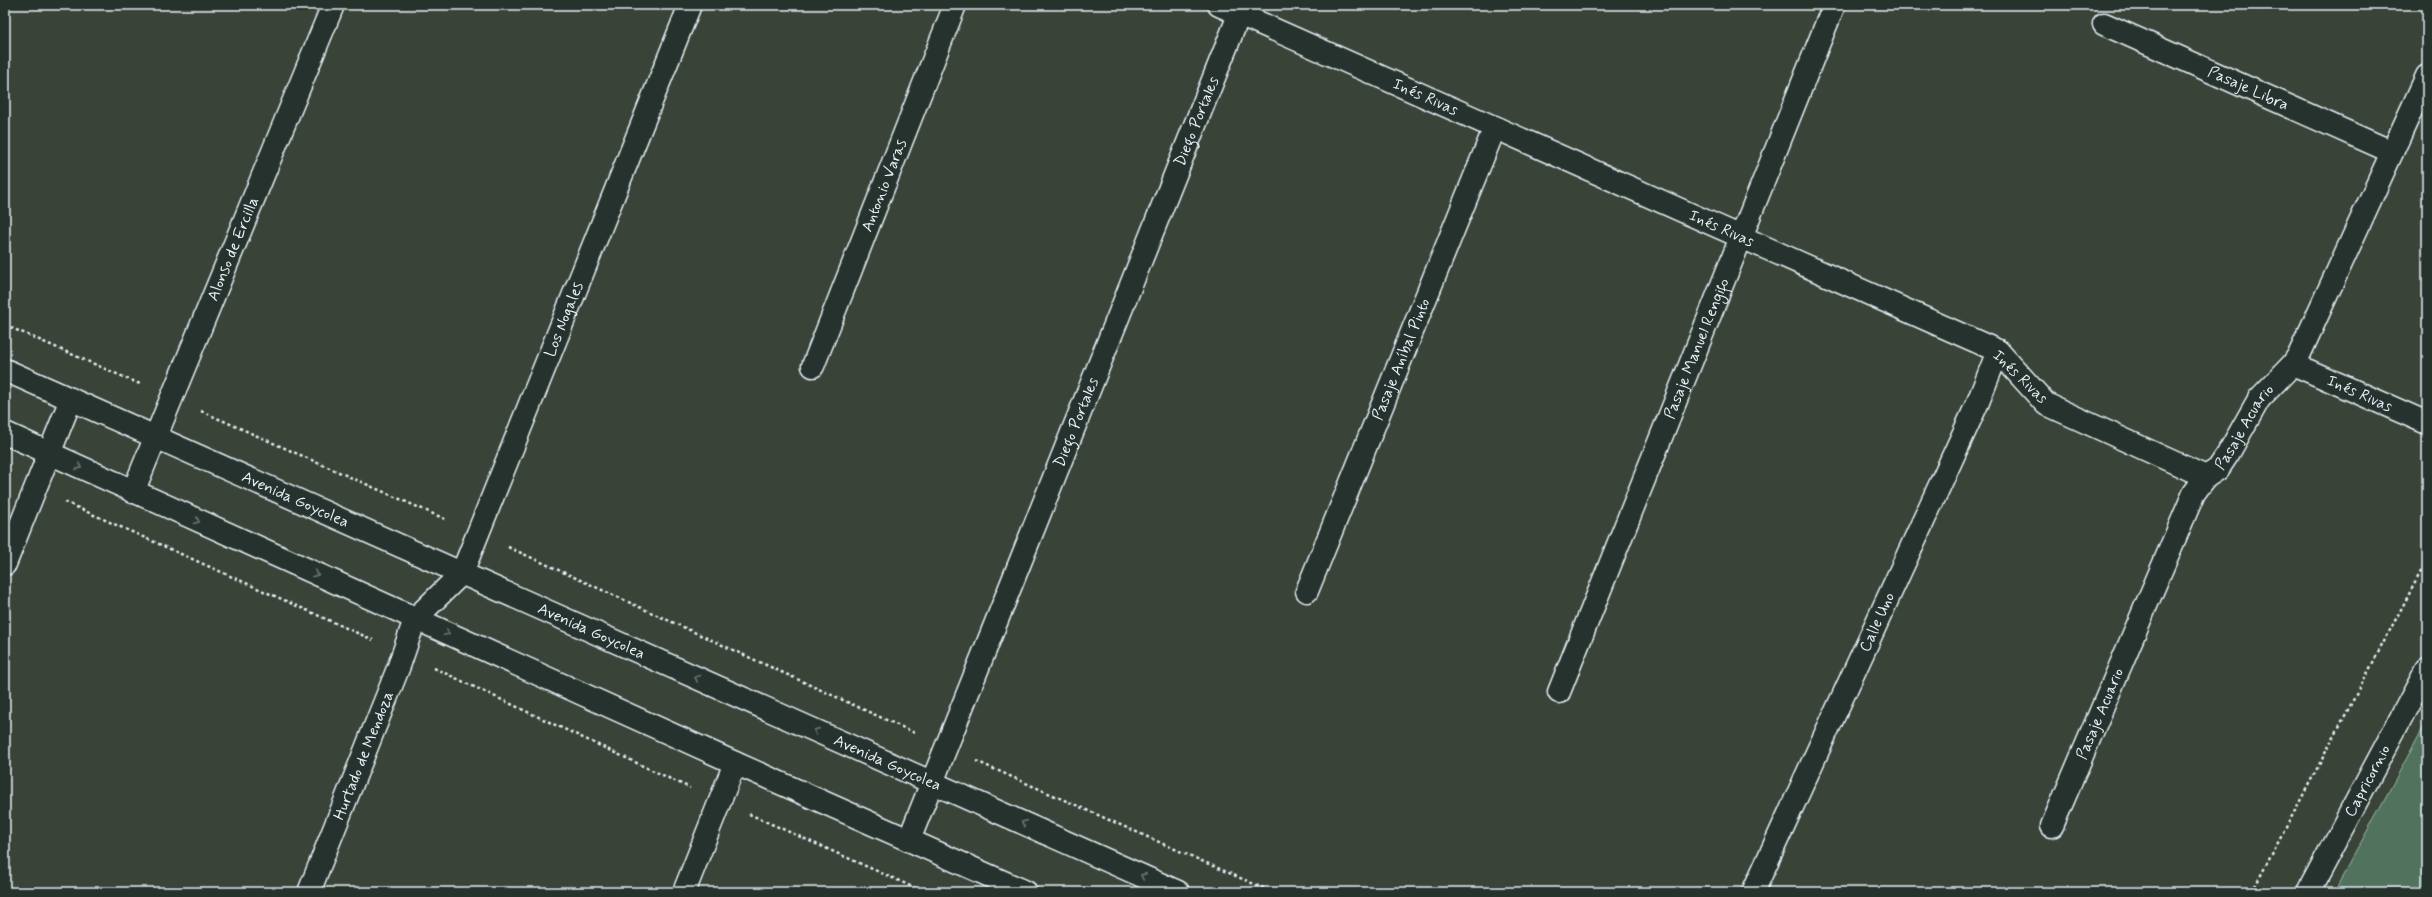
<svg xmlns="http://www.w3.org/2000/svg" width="2432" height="897" font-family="Mynerve,sans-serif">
<rect width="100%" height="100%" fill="#3a4338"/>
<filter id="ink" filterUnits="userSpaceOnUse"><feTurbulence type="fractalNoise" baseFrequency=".025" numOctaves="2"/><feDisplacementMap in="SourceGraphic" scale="8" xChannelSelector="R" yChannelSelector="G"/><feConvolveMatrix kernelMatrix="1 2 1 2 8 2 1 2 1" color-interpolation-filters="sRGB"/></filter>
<g filter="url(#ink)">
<polygon fill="#51735d" stroke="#9cb2aa" points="2427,720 2427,892 2334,892 2421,732"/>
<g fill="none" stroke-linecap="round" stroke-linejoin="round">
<g stroke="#e8f1f8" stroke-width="25">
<g id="minor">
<path id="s1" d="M1219,5L1998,351L2046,404L2206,477"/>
<path id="s2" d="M2104,24L2392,152"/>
<path id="s3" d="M2293,364L2427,423"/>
<path id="s4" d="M813,366L955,5"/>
<path id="s5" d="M133,492L333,5"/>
<polyline points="5,564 71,399"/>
<path id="s6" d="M1307,591L1495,127"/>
<path id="s7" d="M1559,692L1834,5"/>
<path id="s8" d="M2052,826L2194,493L2206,477L2218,469L2228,454L2259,399L2293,364L2300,353L2427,76"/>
<path id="s9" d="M909,840L1243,5"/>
<path id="s10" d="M309,892L399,666L415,619L462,573L690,5"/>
<polyline points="684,892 735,763"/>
<path id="s11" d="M1753,892L1978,402L1998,351"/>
</g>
</g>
<g stroke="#e8f1f8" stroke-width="25">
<g id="tertiary">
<path id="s12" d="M5,370L1178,892"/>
<polyline points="5,433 735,763 1026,892"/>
<path id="s13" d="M2308,892L2427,669"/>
</g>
</g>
<g stroke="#e8f1f8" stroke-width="2.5" stroke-dasharray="3 3" stroke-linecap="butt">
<polyline points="5,325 142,385"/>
<polyline points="201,411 447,520"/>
<polyline points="65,502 373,640"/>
<polyline points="508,547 917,734"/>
<polyline points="434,668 690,788"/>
<polyline points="976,761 1272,892"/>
<polyline points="749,814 924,892"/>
<polyline points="2252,892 2427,560"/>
</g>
<use href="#minor" stroke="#26332d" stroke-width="22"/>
<use href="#tertiary" stroke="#26332d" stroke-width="22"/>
</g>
<defs><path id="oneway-chevron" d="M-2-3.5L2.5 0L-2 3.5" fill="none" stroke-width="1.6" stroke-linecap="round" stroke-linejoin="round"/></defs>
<g stroke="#6a7674">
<use href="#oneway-chevron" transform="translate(79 467) rotate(25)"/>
<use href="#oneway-chevron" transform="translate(197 521) rotate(24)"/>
<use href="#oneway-chevron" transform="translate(316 574) rotate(24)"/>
<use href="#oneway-chevron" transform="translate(447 633) rotate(25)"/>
<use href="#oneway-chevron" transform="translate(697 678) rotate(-156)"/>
<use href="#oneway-chevron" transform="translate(816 731) rotate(-156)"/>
<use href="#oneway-chevron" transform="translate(1024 823) rotate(-156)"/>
<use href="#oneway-chevron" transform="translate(1143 876) rotate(-156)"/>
</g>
</g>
<g text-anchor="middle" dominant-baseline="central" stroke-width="4" stroke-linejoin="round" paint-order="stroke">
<g font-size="16" fill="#e8f1f8" stroke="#26332d">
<text stroke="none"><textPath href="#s2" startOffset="158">Pasaje Libra</textPath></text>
<text stroke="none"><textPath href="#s1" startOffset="226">Inés Rivas</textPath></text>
<text stroke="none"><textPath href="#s9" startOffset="774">Diego Portales</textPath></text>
<text stroke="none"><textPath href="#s4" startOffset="194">Antonio Varas</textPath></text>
<text stroke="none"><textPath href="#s1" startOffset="550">Inés Rivas</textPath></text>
<text stroke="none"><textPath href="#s5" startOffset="263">Alonso de Ercilla</textPath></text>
<text stroke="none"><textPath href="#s10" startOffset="632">Los Nogales</textPath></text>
<text stroke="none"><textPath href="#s7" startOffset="370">Pasaje Manuel Rengifo</textPath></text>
<text stroke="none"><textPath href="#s6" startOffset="250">Pasaje Aníbal Pinto</textPath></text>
<text transform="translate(2020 377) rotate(44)">Inés Rivas</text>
<text stroke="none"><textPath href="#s3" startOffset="73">Inés Rivas</textPath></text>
<text stroke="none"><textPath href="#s9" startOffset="450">Diego Portales</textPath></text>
<text stroke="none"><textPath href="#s8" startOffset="446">Pasaje Acuario</textPath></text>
<text stroke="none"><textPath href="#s12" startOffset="318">Avenida Goycolea</textPath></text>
<text stroke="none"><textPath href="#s11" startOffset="297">Calle Uno</textPath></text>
<text stroke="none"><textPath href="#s12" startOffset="642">Avenida Goycolea</textPath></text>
<text stroke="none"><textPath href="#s8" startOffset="122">Pasaje Acuario</textPath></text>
<text stroke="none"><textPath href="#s10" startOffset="147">Hurtado de Mendoza</textPath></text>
<text stroke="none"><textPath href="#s12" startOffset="966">Avenida Goycolea</textPath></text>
<text stroke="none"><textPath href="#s13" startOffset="126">Capricornio</textPath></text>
</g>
</g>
<rect width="2432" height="897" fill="none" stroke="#26332d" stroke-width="20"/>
<rect x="10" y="10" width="2412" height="877" fill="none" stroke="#e8f1f8" stroke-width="1.5" filter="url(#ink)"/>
</svg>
